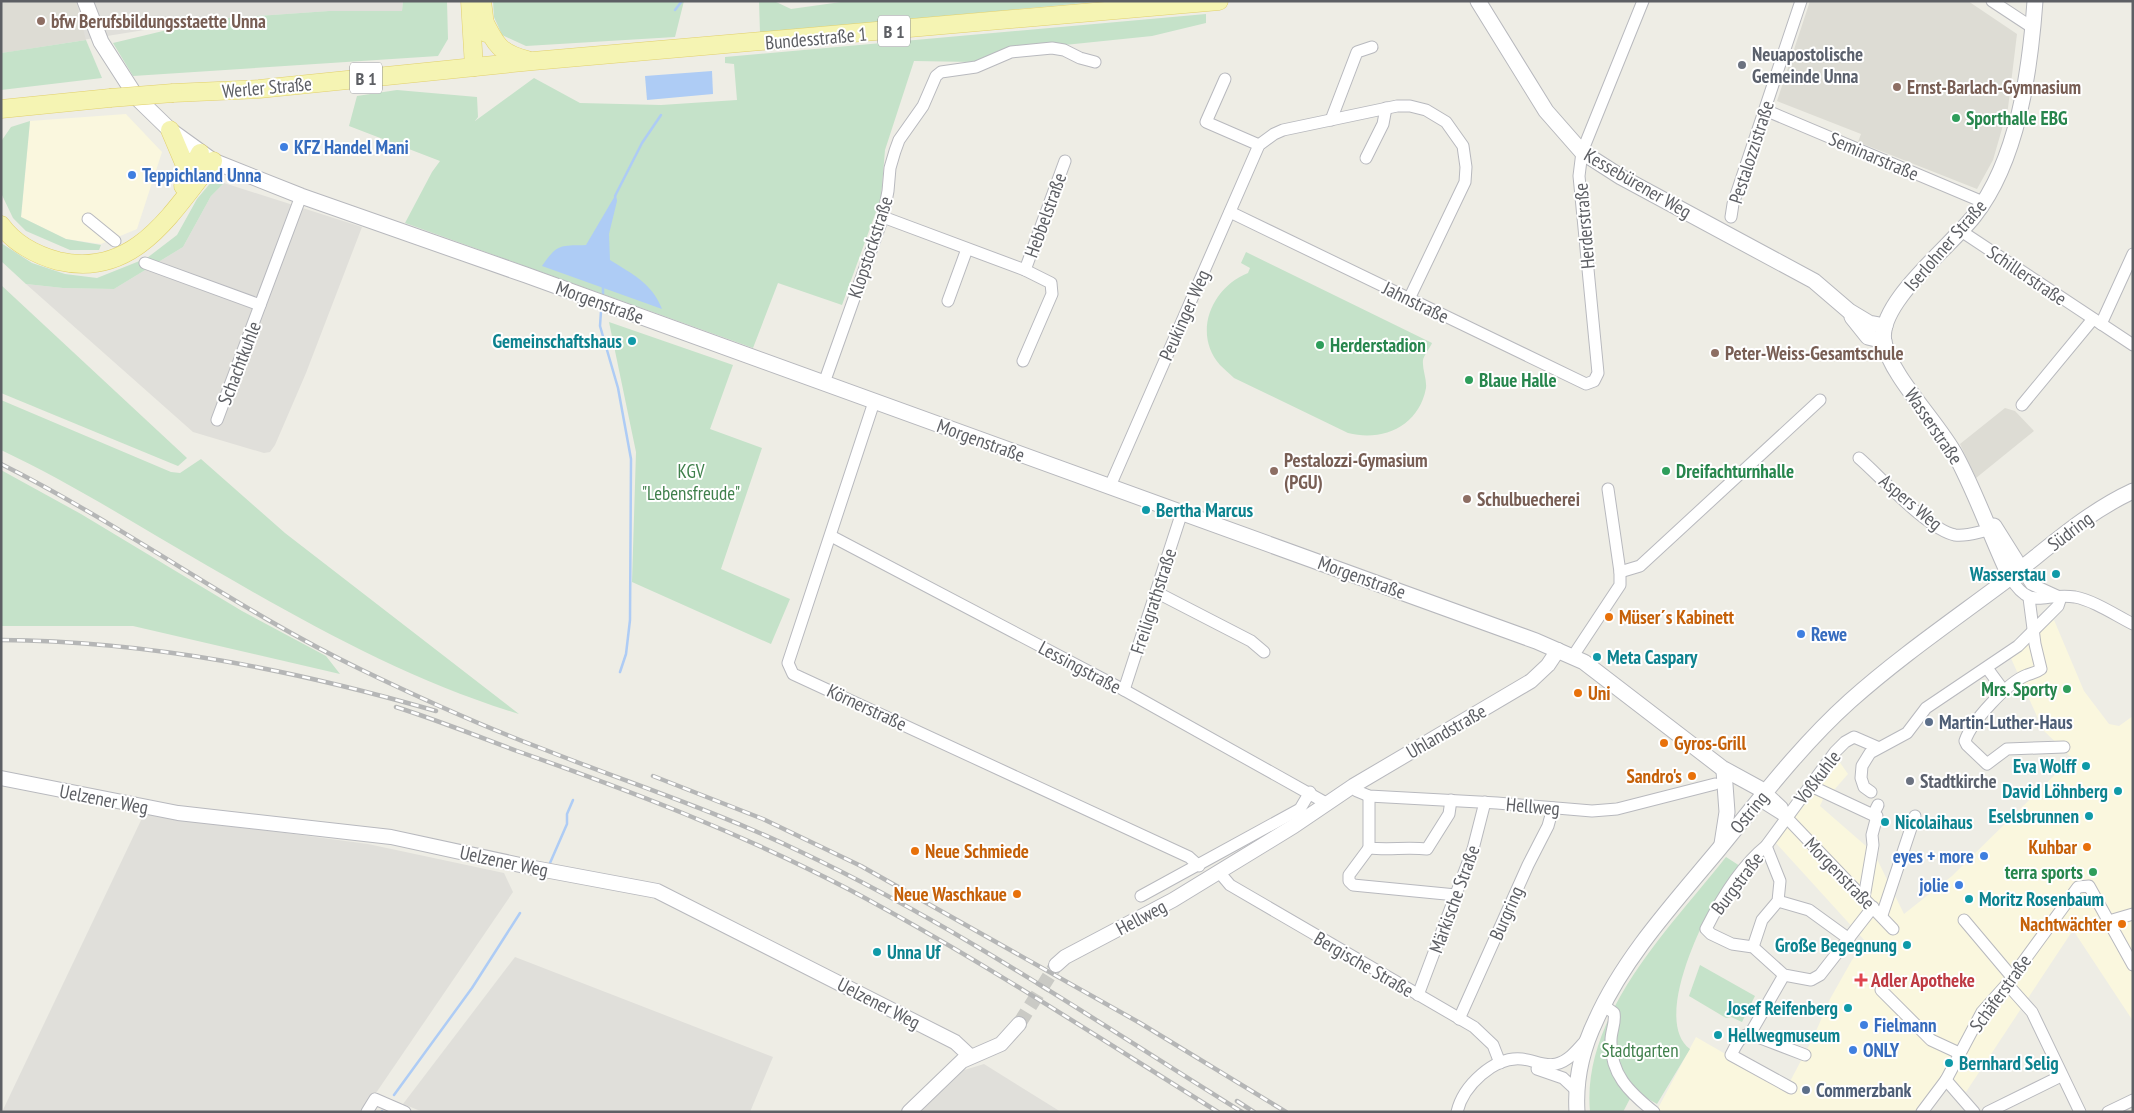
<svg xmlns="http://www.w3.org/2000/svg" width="2134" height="1113" font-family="'PT Sans Narrow',sans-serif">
<rect width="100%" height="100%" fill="#eeede5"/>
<g fill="#faf7de">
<polygon points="126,114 162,152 137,229 101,244 66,239 21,217 30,121"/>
<polygon points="2054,620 2084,691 2109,724 2119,726 2133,716 2133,1021 2073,930 1966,1092 1952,1082 1929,1112 1656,1112 1696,1037 1786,1089 1813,1038 1830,999 1852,960 1866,942 1775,842 1834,754 1848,774 1827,798 1824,797 1820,806 1874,853 1904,914 1952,876 2072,758 2043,730 2010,656"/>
</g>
<g fill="#e0dfda">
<polygon points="1,1 403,1 402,11 329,11 213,19 1,53"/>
<polygon points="224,183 362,227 306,373 275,445 270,452 264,453 193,432 26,284 63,288 114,289 183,247 211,196"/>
<polygon points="144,814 368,844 504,873 513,892 363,1112 2,1112"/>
<polygon points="515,957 773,1057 750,1112 423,1112 403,1104"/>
<polygon points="984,1064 1061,1112 917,1112 961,1071"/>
</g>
<g fill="#dddcd4">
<polygon points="1,1 76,1 86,40 1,53"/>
<polygon points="1810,1 1968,1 2017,34 2008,108 1993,160 1977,189 1858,142 1861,134 1777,101"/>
<polygon points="2005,408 2015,411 2034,431 1976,478 1960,444"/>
</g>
<g fill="#c5e2c9">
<polygon points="403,1 447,1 448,39 438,56 133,76 113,43 213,19 329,11 402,11"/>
<polygon points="493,1 684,1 675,37 526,46 502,35 494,17"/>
<polygon points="759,1 774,1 791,9 848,1 1106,1 760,33"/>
<polygon points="1206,14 1206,23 1152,36 997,52 973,62 914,61 885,150 881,198 842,305 778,283 753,348 405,223 432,172 440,161 349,126 357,96 397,90 477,97 478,117 475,121 534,78 580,103 661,105 737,100 734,64 725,63 725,57"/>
<polygon points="86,40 102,78 1,90 1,53"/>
<polygon points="30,121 21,217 66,239 101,245 99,250 70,250 26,231 13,218 1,193 2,140 11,127"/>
<polygon points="213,180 224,183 211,196 183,247 114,289 63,288 26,284 1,261 1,243 32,263 65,274 97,278 147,258 177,235 197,199"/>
<path d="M1246,252L1432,343C1430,348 1424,355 1423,360C1422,369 1427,379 1426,388C1419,426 1383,442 1348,433L1234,378C1229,373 1224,369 1220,365C1192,333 1212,287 1248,273L1250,268L1241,263Z"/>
<polygon points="1,285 187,458 178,466 173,464 1,393"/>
<polygon points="609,322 733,365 710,429 762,448 721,569 790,599 771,644 632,582 636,452"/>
<path d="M1,400L171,472L180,473L201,459L285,533L519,714C391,675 275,605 160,538C108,507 56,476 1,450Z"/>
<polygon points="1,470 81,514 242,611 326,656 340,674 133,626 1,626"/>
<path d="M1726,857L1740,866C1730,880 1718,894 1710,910C1694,939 1656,1024 1690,1049L1657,1104L1634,1091L1623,1112H1590C1581,1015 1670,928 1726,857Z"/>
<polygon points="1700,965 1755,996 1742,1022 1731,1017 1726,1018 1689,996"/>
</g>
<g fill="#aeccf5">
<polygon points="712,71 713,94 647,100 645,76"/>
<path d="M616,194L617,201L609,234L610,260C632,274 652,283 662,309L542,266C558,243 560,246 586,245Z"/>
</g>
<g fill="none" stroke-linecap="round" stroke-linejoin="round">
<g stroke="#aeccf5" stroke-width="2.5">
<polyline points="675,10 682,1"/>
<polyline points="615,196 642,143 661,115"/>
<polyline points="603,294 603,286"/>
<polyline points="601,311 600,326 618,388 631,459 630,620 626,654 620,672"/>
<polyline points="550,863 567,824 567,814 573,800"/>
<polyline points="394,1095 472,988 520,913"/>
<polyline points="382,1112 382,1111"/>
</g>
<polyline stroke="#cacac5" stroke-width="14" stroke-dasharray="14 7" stroke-linecap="butt" points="1019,1024 1056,965"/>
<g stroke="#b8b9be" stroke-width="13">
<g id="minor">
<polyline points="1992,1 2033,28"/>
<polyline points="1225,79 1206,122 1259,145"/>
<polyline points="1765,110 1983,202"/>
<polyline points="1331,120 1357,52 1372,47"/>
<polyline points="1366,158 1383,124 1386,108"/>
<polyline points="1230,212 1586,384 1594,381 1598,373 1579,176 1582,152 1643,1"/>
<polyline points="883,217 1025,270 1051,283 1052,294 1023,361"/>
<polyline points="1731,217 1733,204 1801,1"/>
<polyline points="88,219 115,241"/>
<polyline points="1961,231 2133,345"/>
<polyline points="145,263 260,305"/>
<polyline points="1025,270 1065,161"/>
<polyline points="948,301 967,249"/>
<polyline points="2101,324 2133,254"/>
<polyline points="824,383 883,217 888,191 890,168 895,151 899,140 923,106 936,76 941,72 976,67 1011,52 1052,48 1064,50 1080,58 1095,62"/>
<polyline points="874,402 788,663 793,674 1189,857 1199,866"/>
<polyline points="2022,405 2093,319"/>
<polyline points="217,420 301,196"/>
<path d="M1859,458C1881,477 1928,530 1955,535C1969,537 1982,530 1996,529"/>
<polyline points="1110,486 1259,145 1274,134 1283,130 1397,106 1410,106 1426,110 1446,122 1463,146 1466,167 1465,182 1409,299"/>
<polyline points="831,536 1124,690 1326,803"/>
<polyline points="2021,569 2031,584 2057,596"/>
<polyline points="1620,572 1640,566 1820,400"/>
<path d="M2010,577C2031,612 2043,592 2075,597C2095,601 2115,615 2133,624"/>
<polyline points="1156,592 1251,641 1264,652"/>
<path d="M2029,598L2035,644L2041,669C2036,673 2032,673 2027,675C2008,682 1971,722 1965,741L1967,745L1987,764L2007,749L2064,747"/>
<polyline points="1573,656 1620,585 1620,572 1608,489"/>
<polyline points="1987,668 2004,691"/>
<polyline points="1124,690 1182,512"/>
<polyline points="1353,786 1357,791 1369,796 1497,803 1592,811 1617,809 1715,784"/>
<polyline points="1811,786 1873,815"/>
<polyline points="1766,792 1782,807 1786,817"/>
<polyline points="1871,792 1864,787 1861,778 1862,766 1870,753 1907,733 1926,708 2018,646 2058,606 2061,597"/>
<path d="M1369,796V848C1389,850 1407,847 1427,849L1449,814L1451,800"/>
<polyline points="1759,800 1786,817 1893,929"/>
<polyline points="1369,848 1349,875 1349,881 1353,885 1456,895"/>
<polyline points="1219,872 1230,885 1474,1027 1493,1045 1500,1063"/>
<polyline points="1141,896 1300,809 1310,792"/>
<polyline points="1864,898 1873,845 1872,835 1877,816 1873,815 1878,805"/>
<polyline points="1778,901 1809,910 1849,939"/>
<path d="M1873,907L1820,975L1811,980L1784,975L1753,947L1732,944L1711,934L1706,929C1721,899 1740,867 1766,846L1835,752L1845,742L1854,737L1877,747"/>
<polyline points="1882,915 1915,816"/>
<polyline points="1964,920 2012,977"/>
<polyline points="2109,921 2133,914"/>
<polyline points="1753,947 1762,920 1778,901 1780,881 1766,846"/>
<polyline points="2007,984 2032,1012 2080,1112"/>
<polyline points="1881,990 1931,1040 1959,1053"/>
<polyline points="1418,995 1473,849 1485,802"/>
<path d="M1603,1005L1614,1013C1616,1022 1611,1031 1611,1040C1610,1074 1629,1092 1654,1112"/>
<polyline points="1459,1019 1528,865 1548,826 1553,808"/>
<path d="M1750,1034C1739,1036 1736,1046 1731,1055L1791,1088"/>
<polyline points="1750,1034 1784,975"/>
<polyline points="1750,1034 1805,1055"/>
<polyline points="1537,1069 1563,1078 1577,1091"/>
<polyline points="1946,1080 1974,1112"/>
<polyline points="367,1112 375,1099 405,1112"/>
<path d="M1457,1112C1463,1086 1494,1056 1522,1059C1533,1060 1545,1067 1556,1064C1569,1061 1578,1049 1586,1040"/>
<polyline points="1922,1112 1946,1080 1982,1012 2007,984 2078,887 2089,886 2133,965"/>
<polyline points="1988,1112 2061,1076"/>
<polyline points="2108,1112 2133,1100"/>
</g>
</g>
<g stroke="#b8b9be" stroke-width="16">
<g id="tertiary">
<polyline points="1,778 178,813 391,837 534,868 657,891 955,1042 970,1056"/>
<polyline points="1056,965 1065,957 1173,900 1294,826 1353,786 1531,681 1548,665 1558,650"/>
<polyline points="909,1112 962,1061 1001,1044 1019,1024"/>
</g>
</g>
<g stroke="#b7b8bd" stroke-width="17">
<g id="secondary">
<polyline points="85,1 101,42 137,98 170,130 213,161 301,196 526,275 1536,641 1584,662 1722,768 1766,792"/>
<polyline points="1478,1 1546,111 1582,152 1621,177 1814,281 1849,311 1869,323 1885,326"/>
<polyline points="1852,317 1868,337 1884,341"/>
<polyline points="1994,526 2021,569"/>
<path d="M2010,577C1991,537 1977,495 1956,456C1938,422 1891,377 1884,342C1876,304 1951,246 1974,216C2018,160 2030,71 2035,1"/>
<polyline points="1722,844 1727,812 1724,771"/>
<path d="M1577,1112C1575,1080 1582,1049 1596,1020C1624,957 1675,902 1719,849C1760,799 1801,745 1850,701C1897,659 1949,623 2000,585C2043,553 2083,514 2133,491"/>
</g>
</g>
<g stroke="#e1d06c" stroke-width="19">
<g id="primary">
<polyline points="470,1 474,67"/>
<polyline points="482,1 486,33"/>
<path d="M484,21C496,45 500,53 527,60"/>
<polyline points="173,93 259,89 533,61 1219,1"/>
<polyline points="1,109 110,98"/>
<polyline points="170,130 184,163 186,180"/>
<polyline points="183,186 200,153"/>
<path d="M1,225C14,243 36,255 58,261C135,279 172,212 213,161"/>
</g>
</g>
<use href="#minor" stroke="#fff" stroke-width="11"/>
<use href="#tertiary" stroke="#fff" stroke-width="14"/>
<use href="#secondary" stroke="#fff" stroke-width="15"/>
<use href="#primary" stroke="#f5f4b3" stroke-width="18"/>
<g stroke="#b5b6b6" stroke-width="4.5">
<g id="rail">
<path d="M1,464C125,526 237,610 362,670C422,699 482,726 543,749C629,783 716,811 799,851C954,924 1097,1022 1242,1112"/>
<path d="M1,640C149,641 294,670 436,711"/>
<path d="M396,707C437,720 477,736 517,751C631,791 743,834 850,890C976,957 1096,1036 1218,1112"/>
<polyline points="653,776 763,819 861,866 1140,1023 1286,1112"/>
<polyline points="1237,1101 1254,1112"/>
</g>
</g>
<use href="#rail" stroke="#fff" stroke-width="2.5" stroke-dasharray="8" stroke-linecap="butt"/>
<g stroke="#e1d06c" stroke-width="19" stroke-linecap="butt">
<polyline id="primary-bridge" points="110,98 173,93"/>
</g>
<use href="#primary-bridge" stroke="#f5f4b3" stroke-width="18"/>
</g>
<g fill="#8d6e63" stroke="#fff" stroke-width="2">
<circle cx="41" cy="21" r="5"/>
<circle cx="1897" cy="87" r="5"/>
<circle cx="1715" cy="353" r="5"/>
<circle cx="1274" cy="471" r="5"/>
<circle cx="1467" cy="499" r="5"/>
</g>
<g fill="#6b7280" stroke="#fff" stroke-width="2">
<circle cx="1742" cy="65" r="5"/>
<circle cx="1910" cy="781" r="5"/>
</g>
<g fill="#2e9e5b" stroke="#fff" stroke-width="2">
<circle cx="1956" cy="118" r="5"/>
<circle cx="1320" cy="345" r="5"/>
<circle cx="1469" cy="380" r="5"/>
<circle cx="1666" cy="471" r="5"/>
<circle cx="2067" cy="689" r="5"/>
<circle cx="2093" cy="872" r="5"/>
</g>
<g fill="#3f7fe0" stroke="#fff" stroke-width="2">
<circle cx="284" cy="147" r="5"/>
<circle cx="132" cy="175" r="5"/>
<circle cx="1801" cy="634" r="5"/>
<circle cx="1984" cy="856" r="5"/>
<circle cx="1959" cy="885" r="5"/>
<circle cx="1864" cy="1025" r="5"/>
<circle cx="1853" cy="1050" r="5"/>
</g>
<g fill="#0f9aa8" stroke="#fff" stroke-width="2">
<circle cx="632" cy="341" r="5"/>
<circle cx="1146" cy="510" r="5"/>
<circle cx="2056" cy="574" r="5"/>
<circle cx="1597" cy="657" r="5"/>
<circle cx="2086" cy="766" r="5"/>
<circle cx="2118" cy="791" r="5"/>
<circle cx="2089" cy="816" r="5"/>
<circle cx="1885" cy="822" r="5"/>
<circle cx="1969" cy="899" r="5"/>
<circle cx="1907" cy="945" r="5"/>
<circle cx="877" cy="952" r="5"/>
<circle cx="1848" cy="1008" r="5"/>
<circle cx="1718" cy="1035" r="5"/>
<circle cx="1949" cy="1063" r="5"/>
</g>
<g fill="#e8710a" stroke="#fff" stroke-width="2">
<circle cx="1609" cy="617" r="5"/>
<circle cx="1578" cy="693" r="5"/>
<circle cx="1664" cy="743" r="5"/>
<circle cx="1692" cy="776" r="5"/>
<circle cx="2087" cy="847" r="5"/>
<circle cx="915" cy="851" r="5"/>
<circle cx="1017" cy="894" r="5"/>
<circle cx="2122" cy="924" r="5"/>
</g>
<g fill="#5c6f8a" stroke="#fff" stroke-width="2">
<circle cx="1929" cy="722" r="5"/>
<circle cx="1806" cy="1090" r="5"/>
</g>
<path fill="#e0444e" stroke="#fff" stroke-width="2" d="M1858.5 972.5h5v5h5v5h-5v5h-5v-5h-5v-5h5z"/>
<g text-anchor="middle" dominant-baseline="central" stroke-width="4" stroke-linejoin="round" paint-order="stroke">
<g fill="#fff" stroke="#8e8f92" stroke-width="1">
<rect x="878" y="15.5" width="32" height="31" rx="4"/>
<rect x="350" y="62.5" width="32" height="31" rx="4"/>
</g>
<g font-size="18" font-weight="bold" fill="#5d5f64">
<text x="894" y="31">B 1</text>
<text x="366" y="78">B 1</text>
</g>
<g font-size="19" font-weight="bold" fill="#785e54" stroke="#fff" text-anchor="start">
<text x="51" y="21">bfw Berufsbildungsstaette Unna</text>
<text x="1907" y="87">Ernst-Barlach-Gymnasium</text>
<text x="1725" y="353">Peter-Weiss-Gesamtschule</text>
<text x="1284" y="460">Pestalozzi-Gymasium<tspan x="1284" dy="22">(PGU)</tspan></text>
<text x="1477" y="499">Schulbuecherei</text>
</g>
<g font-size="19" fill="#5d5f64" stroke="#fff">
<text transform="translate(816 38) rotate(-5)">Bundesstraße 1</text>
<text transform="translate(267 87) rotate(-5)">Werler Straße</text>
<text transform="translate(1751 152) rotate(-72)">Pestalozzistraße</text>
<text transform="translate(1874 156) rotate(23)">Seminarstraße</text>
<text transform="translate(1638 183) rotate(30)">Kessebürener Weg</text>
<text transform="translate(1045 215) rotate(-70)">Hebbelstraße</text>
<text transform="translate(1584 226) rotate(-95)">Herderstraße</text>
<text transform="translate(1945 245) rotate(-49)">Iserlohner Straße</text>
<text transform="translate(870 247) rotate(-72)">Klopstockstraße</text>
<text transform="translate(2027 275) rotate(34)">Schillerstraße</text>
<text transform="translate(600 302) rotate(20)">Morgenstraße</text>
<text transform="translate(1416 302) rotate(26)">Jahnstraße</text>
<text transform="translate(1184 315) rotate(-66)">Peukinger Weg</text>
<text transform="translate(239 363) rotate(-69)">Schachtkuhle</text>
<text transform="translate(1934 426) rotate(56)">Wasserstraße</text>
<text transform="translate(981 440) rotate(20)">Morgenstraße</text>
<text transform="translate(1911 502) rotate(40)">Aspers Weg</text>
<text transform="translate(2070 531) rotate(-37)">Südring</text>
<text transform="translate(1362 577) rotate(20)">Morgenstraße</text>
<text transform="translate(1153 601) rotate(-72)">Freiligrathstraße</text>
<text transform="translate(1080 667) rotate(28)">Lessingstraße</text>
<text transform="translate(867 707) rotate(25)">Körnerstraße</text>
<text transform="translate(1446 731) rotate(-30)">Uhlandstraße</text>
<text transform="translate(1817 777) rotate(-52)">Voßkuhle</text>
<text transform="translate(104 799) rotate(11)">Uelzener Weg</text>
<text transform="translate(1533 806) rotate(5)">Hellweg</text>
<text transform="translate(1749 812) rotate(-51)">Ostring</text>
<text transform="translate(504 861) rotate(12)">Uelzener Weg</text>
<text transform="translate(1840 873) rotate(46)">Morgenstraße</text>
<text transform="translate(1737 883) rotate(-53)">Burgstraße</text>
<text transform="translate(1454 899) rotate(-70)">Märkische Straße</text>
<text transform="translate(1506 913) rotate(-66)">Burgring</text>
<text transform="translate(1141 917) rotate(-28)">Hellweg</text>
<text transform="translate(1364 964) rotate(30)">Bergische Straße</text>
<text transform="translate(2000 993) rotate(-54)">Schäferstraße</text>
<text transform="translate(879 1003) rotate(27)">Uelzener Weg</text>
</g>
<g font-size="19" font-weight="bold" fill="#5b616d" stroke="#fff" text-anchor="start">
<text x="1752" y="54">Neuapostolische<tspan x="1752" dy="22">Gemeinde Unna</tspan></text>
<text x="1920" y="781">Stadtkirche</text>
</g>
<g font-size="19" font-weight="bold" fill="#27864d" stroke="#fff" text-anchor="start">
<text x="1966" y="118">Sporthalle EBG</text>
<text x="1330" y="345">Herderstadion</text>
<text x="1479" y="380">Blaue Halle</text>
<text x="1676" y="471">Dreifachturnhalle</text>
<text x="2057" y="689" text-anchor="end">Mrs. Sporty</text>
<text x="2083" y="872" text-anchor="end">terra sports</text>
</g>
<g font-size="19" font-weight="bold" fill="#366cbe" stroke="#fff" text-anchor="start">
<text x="294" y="147">KFZ Handel Mani</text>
<text x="142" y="175">Teppichland Unna</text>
<text x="1811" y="634">Rewe</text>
<text x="1974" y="856" text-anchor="end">eyes + more</text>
<text x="1949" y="885" text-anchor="end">jolie</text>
<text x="1874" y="1025">Fielmann</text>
<text x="1863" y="1050">ONLY</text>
</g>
<g font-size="19" font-weight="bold" fill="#0d838f" stroke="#fff" text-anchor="end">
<text x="622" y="341">Gemeinschaftshaus</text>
<text x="1156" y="510" text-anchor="start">Bertha Marcus</text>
<text x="2046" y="574">Wasserstau</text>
<text x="1607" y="657" text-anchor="start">Meta Caspary</text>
<text x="2076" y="766">Eva Wolff</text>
<text x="2108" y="791">David Löhnberg</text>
<text x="2079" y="816">Eselsbrunnen</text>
<text x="1895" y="822" text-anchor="start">Nicolaihaus</text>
<text x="1979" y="899" text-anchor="start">Moritz Rosenbaum</text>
<text x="1897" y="945">Große Begegnung</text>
<text x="887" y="952" text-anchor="start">Unna Uf</text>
<text x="1838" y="1008">Josef Reifenberg</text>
<text x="1728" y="1035" text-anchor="start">Hellwegmuseum</text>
<text x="1959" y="1063" text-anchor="start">Bernhard Selig</text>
</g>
<g font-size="19" fill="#40804c" stroke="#fff">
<text x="691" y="471">KGV<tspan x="691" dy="22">"Lebensfreude"</tspan></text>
<text x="1640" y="1050">Stadtgarten</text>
</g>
<g font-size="19" font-weight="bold" fill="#c56008" stroke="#fff" text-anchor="start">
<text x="1619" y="617">Müser´s Kabinett</text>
<text x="1588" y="693">Uni</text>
<text x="1674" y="743">Gyros-Grill</text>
<text x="1682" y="776" text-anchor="end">Sandro's</text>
<text x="2077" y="847" text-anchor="end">Kuhbar</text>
<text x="925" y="851">Neue Schmiede</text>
<text x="1007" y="894" text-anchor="end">Neue Waschkaue</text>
<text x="2112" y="924" text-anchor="end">Nachtwächter</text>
</g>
<g font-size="19" font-weight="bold" fill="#4e5e75" stroke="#fff" text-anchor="start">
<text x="1939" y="722">Martin-Luther-Haus</text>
<text x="1816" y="1090">Commerzbank</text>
</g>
<g font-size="19" font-weight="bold" fill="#be3a42" stroke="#fff" text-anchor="start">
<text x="1871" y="980">Adler Apotheke</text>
</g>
</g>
<rect width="2134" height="1113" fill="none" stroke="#5d5f64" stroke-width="5"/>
</svg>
